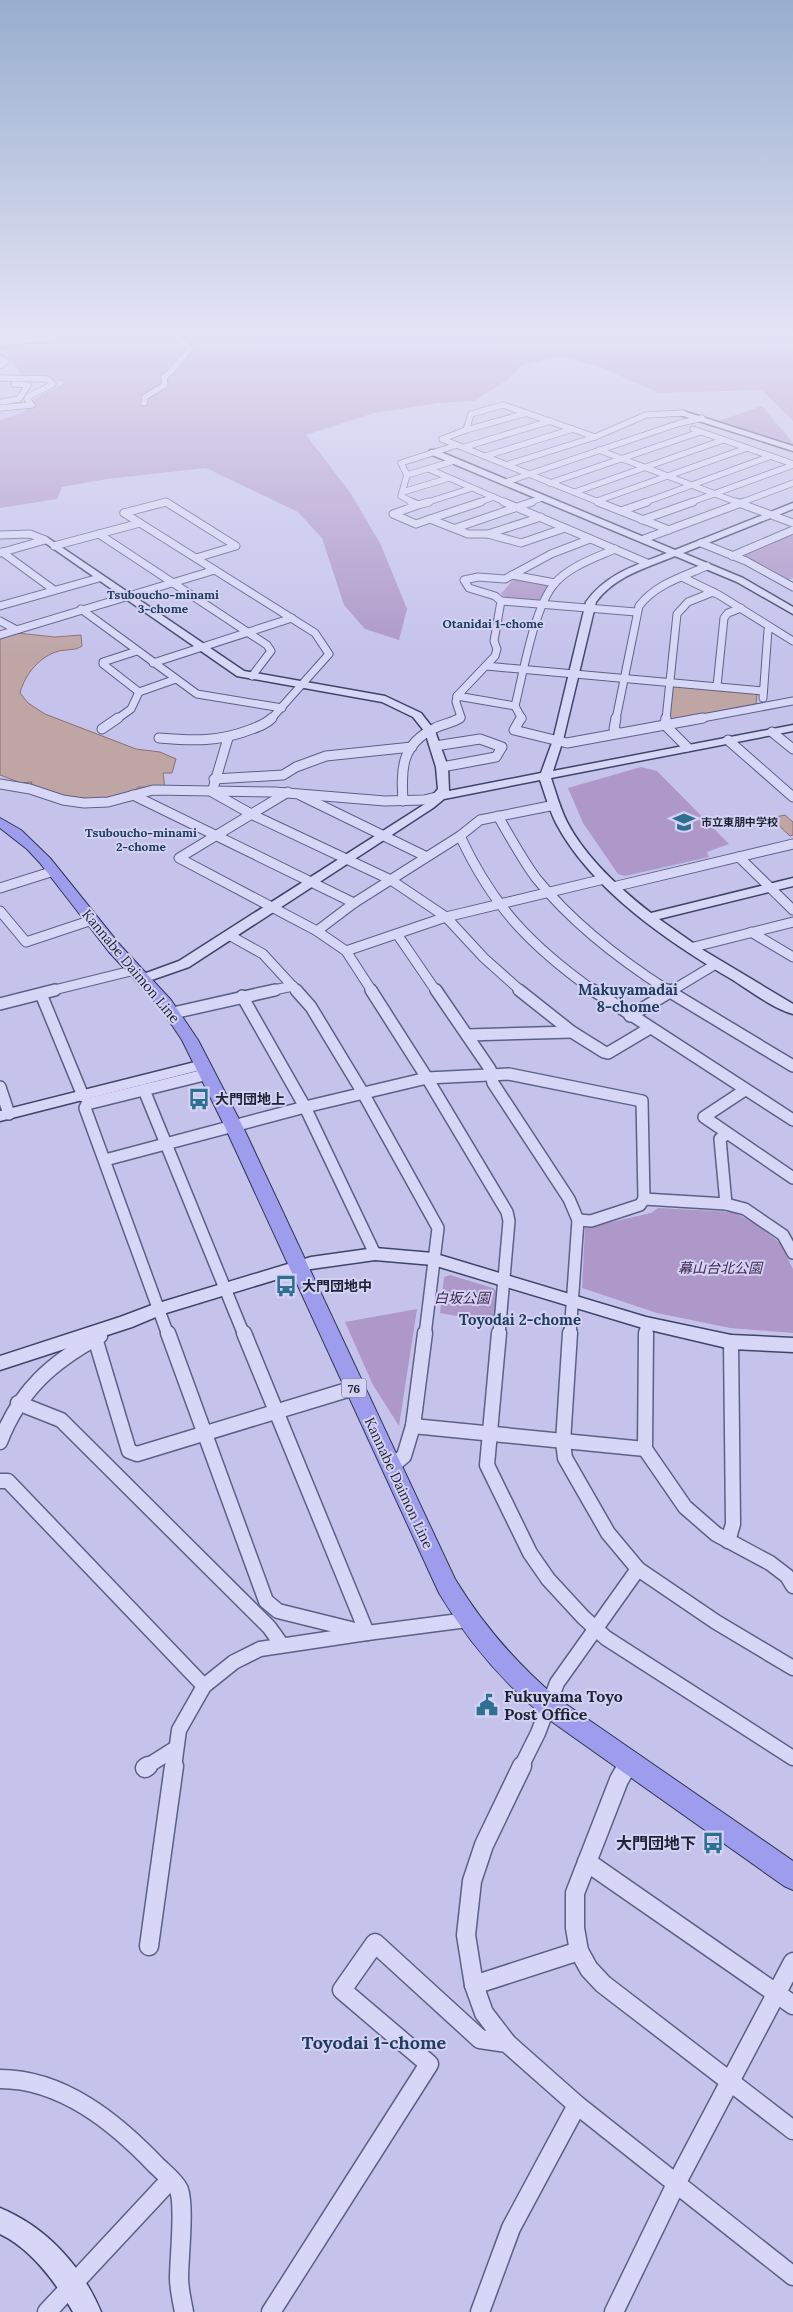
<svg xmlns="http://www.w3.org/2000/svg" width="793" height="2312" font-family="Lora,'Noto Sans JP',serif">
<rect width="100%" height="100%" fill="#c5c3ec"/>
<g fill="#ae98c9">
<polygon points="0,331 793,331 793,421 762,390 659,393 600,367 561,356 520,366 509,379 474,401 438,403 374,413 306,435 349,491 380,543 407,609 399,640 365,629 344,605 322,538 298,512 206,468 107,479 62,487 57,499 0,508 0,420 24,412 33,400 66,382 21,375 5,350 0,349"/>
<polygon points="762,406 793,443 793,447 716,422"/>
<polygon points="787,534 793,536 793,578 785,581 734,556"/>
<polygon points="518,578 549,584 538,602 508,599 501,594 512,581"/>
<polygon points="641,767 657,771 729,844 707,852 709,857 625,876 618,874 583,823 568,788"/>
<polygon points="658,1208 734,1212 756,1224 780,1243 793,1269 793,1333 730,1328 657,1313 582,1288 585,1228 651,1213"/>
<polygon points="450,1275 493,1288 496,1291 494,1323 440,1313 444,1277"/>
<polygon points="417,1309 399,1426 373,1385 345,1322"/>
</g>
<g fill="#bfa6a5" stroke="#8c6f6d">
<path d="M17,633L55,637L81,635L82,646C75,651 67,649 59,651C40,656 25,674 20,693L28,703L45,714L136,749L160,752L176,759L172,773H163L165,788L138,787L136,790L107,799L77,800L31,785L32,782L21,783L0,775V637Z"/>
<polygon points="672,683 757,693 756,705 668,723"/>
<polygon points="785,815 793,822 793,835 790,836 771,818"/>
</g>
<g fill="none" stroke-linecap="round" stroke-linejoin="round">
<g stroke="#5b6185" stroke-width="7">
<g id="street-far5">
<polyline points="0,343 67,337 88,331"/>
<polyline points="0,358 6,361 0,366"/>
<polyline points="0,378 47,379 53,384 28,397 27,399 32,405 0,408"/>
<polyline points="2,402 19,399 28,385 14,384"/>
<path d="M144,403L145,397L165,385L164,377C176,369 180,359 190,349L185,343L162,331"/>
<polyline points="693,429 793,464"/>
<polyline points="466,430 527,413"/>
<polyline points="457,445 601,503"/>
<polyline points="465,447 550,421"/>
<polyline points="599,450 739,503"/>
<polyline points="486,456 573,429"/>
<polyline points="506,465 595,437 646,415 683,413"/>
<polyline points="429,469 507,503"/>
<polyline points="407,475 454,461"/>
<polyline points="506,482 677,424 702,418"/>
<polyline points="550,483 700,432"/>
<polyline points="403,492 449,478"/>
<polyline points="575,492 723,440"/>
<polyline points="597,501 747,448"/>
<polyline points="163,503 167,503"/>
<polyline points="414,503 401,496 407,475 401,463 457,445 442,439 466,430 471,414 503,405 595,437"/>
<polyline points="425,503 472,488"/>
<polyline points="477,503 494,497"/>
<polyline points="528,503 542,498"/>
<polyline points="643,503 771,456"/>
<polyline points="689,503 793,465"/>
<polyline points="740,503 793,483"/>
</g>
</g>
<g stroke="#5b6185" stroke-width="9">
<g id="street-far4">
<polyline points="411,502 418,505 393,514 416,524 430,519 468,534 488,534 521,543 565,528"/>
<polyline points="504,502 647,563"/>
<polyline points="598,502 669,530"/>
<polyline points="736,502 793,523"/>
<polyline points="418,505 429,502"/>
<polyline points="621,511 647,502"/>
<polyline points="124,513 315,633 329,654 271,719"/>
<polyline points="124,513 166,502 236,546 196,558"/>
<polyline points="430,519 481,502"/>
<polyline points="642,520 693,502"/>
<polyline points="456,528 532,502"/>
<polyline points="99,534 267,645 271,651 252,676"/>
<polyline points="488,534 541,517"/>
<polyline points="0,535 30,534 45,540"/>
<polyline points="644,539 744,502"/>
<polyline points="701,543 746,561 793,587"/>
<polyline points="54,546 140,523"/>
<polyline points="2,552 54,590"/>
<polyline points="0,553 45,540"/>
<polyline points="732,556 793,530"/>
<polyline points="512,575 555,583"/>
<polyline points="682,577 719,595 793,641"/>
<polyline points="501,601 636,612"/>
<polyline points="0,606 99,578"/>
<polyline points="81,609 197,694 282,708"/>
<polyline points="0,621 15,629"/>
<polyline points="0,635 215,570"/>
<polyline points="137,651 103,662 103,664 139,692"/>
<polyline points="153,663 292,618"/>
<polyline points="486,666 763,691"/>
<polyline points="717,686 724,618 728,613 741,608"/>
<polyline points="457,696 515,706"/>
<polyline points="763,698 768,630 771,628"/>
<polyline points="117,719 131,709 139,692 176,679"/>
<polyline points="458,719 461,717 456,702 457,696 495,656 497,649 494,641 501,601 495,596 469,588 464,580 478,577 505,579 551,554 590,539"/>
<path d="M522,719L515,706C523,674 534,607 555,583C570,566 595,558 615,549"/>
<path d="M616,719L639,606C656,584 682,577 707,566"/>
<polyline points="666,719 677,614 688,602 713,592"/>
<polyline points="697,719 793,701"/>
</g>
</g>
<g stroke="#5b6185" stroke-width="11">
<g id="street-far3">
<polyline points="521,718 514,730 567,743 703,718"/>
<polyline points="616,718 614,729 618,733"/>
<polyline points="666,718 665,725 687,747"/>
<polyline points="102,729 118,718"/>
<polyline points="772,732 793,749"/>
<path d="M159,738C194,741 219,742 252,729C260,726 266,724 272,718"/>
<polyline points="228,738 212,792 253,815 391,880 446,917 484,958 521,991"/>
<polyline points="728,740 793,797"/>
<polyline points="435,746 480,739 502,747 496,757 442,767"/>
<polyline points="214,779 283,775 296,767 326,756 412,747"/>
<polyline points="0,784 30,789 63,800 84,803 108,802 153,790 275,792 385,801 424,800 440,796"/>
<polyline points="288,792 179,858 317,931 346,951 372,991"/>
<polyline points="133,795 354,903"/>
<polyline points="300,795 425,856"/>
<path d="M403,801C401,769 401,744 435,728C443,724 452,723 460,718"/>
<path d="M498,816C510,837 522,859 536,878C573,924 620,960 669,991"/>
<path d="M460,836C493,907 531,946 594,991"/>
<polyline points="739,857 793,910"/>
<polyline points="613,887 793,844"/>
<polyline points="0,888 54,871"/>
<polyline points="0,911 26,942 92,920"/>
<polyline points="317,931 354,903 460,836 480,820 555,805"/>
<polyline points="751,932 793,957"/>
<polyline points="397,934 436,991"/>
<polyline points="229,935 263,954 297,991"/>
<polyline points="690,948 793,922"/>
<polyline points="346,951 446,917 604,879"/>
<polyline points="50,991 135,970"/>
<polyline points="269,991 293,986"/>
<polyline points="671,991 716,964"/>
</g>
</g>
<g stroke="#5b6185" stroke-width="14">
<g id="street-far2">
<polyline points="296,990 311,1007 363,1093 438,1228 425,1335"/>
<polyline points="371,990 427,1078 507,1212 509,1221 499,1335"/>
<polyline points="436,990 490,1069 493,1083 569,1199 578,1220 570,1335"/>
<polyline points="519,990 572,1032 604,1052 608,1053 650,1028"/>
<polyline points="593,990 793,1120"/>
<polyline points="667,990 793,1066"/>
<polyline points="41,994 83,1096"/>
<polyline points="242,996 305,1107 375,1254"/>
<polyline points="0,1004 55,990"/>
<polyline points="173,1013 275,990"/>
<polyline points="630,1016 673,990"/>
<polyline points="467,1035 572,1032"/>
<polyline points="0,1087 9,1114"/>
<polyline points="144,1090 244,1335"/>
<polyline points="745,1090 704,1117 793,1178"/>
<polyline points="726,1134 720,1139 726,1204"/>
<polyline points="105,1160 305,1107 427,1078 509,1074 642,1101 644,1199"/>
<polyline points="578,1220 591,1221 640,1205 644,1199 726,1204 745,1209 783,1235 793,1253"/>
<polyline points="168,1335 85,1108 87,1104 208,1074"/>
<polyline points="646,1335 646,1323"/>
</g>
</g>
<g stroke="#5b6185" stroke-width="17">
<g id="street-far1">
<polyline points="168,1333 266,1601 278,1611 367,1633 467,1620"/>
<polyline points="499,1333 487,1465 530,1553 548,1579 583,1617 606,1638 793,1758"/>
<polyline points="570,1333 563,1442 565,1458 608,1533 638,1569 716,1622 793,1668"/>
<polyline points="646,1333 645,1449 685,1507 716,1534 770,1563 787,1576 793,1586"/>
<polyline points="95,1338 129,1451 137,1454 354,1388"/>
<polyline points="18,1403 61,1420 269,1627 282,1645"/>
<polyline points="413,1426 645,1449"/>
<path d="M0,1442C20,1390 52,1362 100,1336"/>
<polyline points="392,1466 404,1456 413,1426 425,1333"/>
<polyline points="0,1481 8,1481 204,1686"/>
<polyline points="728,1541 733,1524 731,1342"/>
<polyline points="146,1767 176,1748"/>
<polyline points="174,1767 179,1730 204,1686 234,1662 260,1649 367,1633 244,1333"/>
<polyline points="521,1767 538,1733 557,1683 638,1569"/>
<polyline points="626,1767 628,1764"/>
</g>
</g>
<g stroke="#5b6185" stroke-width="21">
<g id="street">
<polyline points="627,1766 619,1780 575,1893 575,1928 579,1951 589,1969 603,1984 793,2130"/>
<polyline points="145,1768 148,1766"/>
<polyline points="587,1862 793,2005"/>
<polyline points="149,1946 174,1766"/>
<polyline points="474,1985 579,1951"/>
<polyline points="507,2043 484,2013 474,1985 466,1935 472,1881 484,1845 522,1766"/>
<path d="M0,2079C62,2079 115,2122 156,2165C163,2172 176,2182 179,2190C185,2207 179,2258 179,2278C179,2289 182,2301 184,2312"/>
<polyline points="47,2312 170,2180"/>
<polyline points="271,2312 429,2064 342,1990 375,1943 480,2039 507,2043 577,2105 793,2276"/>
<polyline points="480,2312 511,2228 577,2105"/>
<polyline points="614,2312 677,2182 793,1962"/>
</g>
</g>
<g stroke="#3e4567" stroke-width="3">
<g id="secondary">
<polygon points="683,411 793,446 793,451 680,415 679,413"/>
<path d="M430,450H436L675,550L793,503V509L683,553L743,578L793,607V614L737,582L675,556C646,568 615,576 596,602L563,740L553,771L793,725V731L551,778C556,793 560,808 567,822C585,857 620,889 651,913L793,878V886L659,919L703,950L793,1004V1014C774,1009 750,991 733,980C670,943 591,890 556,823C549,809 545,794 540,780L444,799L433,808L189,967L143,983L136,979L138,976L179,961L425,804L438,789L436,767L425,732L413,717L382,702L237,676L41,540L48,538L244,671L385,696L421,713L435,731L448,767L449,791L541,773L553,740L586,602C606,574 636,565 667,553L430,454Z"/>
<polygon points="203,1060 208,1062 210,1065 208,1068 0,1121 0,1111"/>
<polygon points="375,1248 433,1253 646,1317 731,1335 793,1338 793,1352 731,1349 646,1329 433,1265 375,1260 311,1269 163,1314 132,1327 0,1370 0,1356 120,1317 152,1305 311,1257"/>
<path d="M0,2208C46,2227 82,2266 101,2312H73C56,2283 32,2249 0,2234Z"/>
</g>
</g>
<g stroke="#2f3653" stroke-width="2">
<path id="primary" d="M0,818L21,830L50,858L120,945L171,1000L198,1040L243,1127L455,1579C483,1625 516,1663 557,1698L793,1861V1890L784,1886L541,1714C500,1679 467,1640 439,1593L225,1127L182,1040L160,1007L109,952L40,863L27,849L0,828Z"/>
</g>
<use href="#street-far5" stroke="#d7d6f7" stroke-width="5.5"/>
<use href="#street-far4" stroke="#d7d6f7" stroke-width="7"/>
<use href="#street-far3" stroke="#d7d6f7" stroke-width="9"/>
<use href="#street-far2" stroke="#d7d6f7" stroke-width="11"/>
<use href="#street-far1" stroke="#d7d6f7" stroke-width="14"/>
<use href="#street" stroke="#d7d6f7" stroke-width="18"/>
<use href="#secondary" fill="#d7d6f7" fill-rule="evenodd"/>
<use href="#primary" fill="#9e9ded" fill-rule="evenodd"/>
</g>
<linearGradient id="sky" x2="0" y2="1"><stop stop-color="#97aecd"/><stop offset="0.51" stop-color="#e5e4f6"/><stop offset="1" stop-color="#e5e4f6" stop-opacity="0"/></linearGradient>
<rect width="793" height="654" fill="url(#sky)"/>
<defs>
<g id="school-bare" transform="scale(1.725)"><path d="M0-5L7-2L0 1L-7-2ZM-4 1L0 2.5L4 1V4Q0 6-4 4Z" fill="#2e7091" stroke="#d4d2f3" stroke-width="2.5" paint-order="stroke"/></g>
<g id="bus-bare" transform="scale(1.725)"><path d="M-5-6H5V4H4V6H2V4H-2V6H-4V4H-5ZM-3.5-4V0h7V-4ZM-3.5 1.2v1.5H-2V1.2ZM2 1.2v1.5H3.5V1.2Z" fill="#2e7091" stroke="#d4d2f3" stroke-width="2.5" paint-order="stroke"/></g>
<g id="civic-bare" transform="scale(1.725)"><path d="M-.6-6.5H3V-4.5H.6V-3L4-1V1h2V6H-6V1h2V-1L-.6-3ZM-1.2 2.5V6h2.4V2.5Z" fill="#2e7091" stroke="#d4d2f3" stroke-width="2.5" paint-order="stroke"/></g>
</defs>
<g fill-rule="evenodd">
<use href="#school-bare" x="684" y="822"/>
<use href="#bus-bare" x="199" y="1099"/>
<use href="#bus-bare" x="286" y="1286"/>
<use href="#civic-bare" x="487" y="1705"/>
<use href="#bus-bare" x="713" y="1843"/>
</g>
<g text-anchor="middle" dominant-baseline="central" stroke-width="4" stroke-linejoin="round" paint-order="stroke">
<g font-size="11" font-weight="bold" fill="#1e2236" stroke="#d4d2f3" text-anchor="start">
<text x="701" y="822">市立東朋中学校</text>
</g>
<g font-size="12" font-weight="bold" fill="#203d60" stroke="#d4d2f3">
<text x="163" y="594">Tsuboucho-minami<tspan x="163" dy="14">3-chome</tspan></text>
<text x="493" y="623">Otanidai 1-chome</text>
<text x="141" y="832">Tsuboucho-minami<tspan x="141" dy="14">2-chome</tspan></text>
</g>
<rect fill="#d4d2f3" stroke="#55576f" stroke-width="1" x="341.5" y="1378.5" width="25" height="19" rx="4"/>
<g font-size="12" font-weight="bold" fill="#1e2236">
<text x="354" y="1388">76</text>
</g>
<g font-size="14" fill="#1e2236" stroke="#d4d2f3">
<text transform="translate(131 966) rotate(50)">Kannabe Daimon Line</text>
<text transform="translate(399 1483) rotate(65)">Kannabe Daimon Line</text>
</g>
<g font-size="14" font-weight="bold" fill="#1e2236" stroke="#d4d2f3" text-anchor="start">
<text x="215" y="1099">大門団地上</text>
<text x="302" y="1286">大門団地中</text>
</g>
<g font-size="14" font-style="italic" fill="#3f2651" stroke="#d4d2f3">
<text x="720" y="1268">幕山台北公園</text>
<text x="462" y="1298">白坂公園</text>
</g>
<g font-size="15" font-weight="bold" fill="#203d60" stroke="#d4d2f3">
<text x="628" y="989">Makuyamadai<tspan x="628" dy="17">8-chome</tspan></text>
<text x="520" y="1319">Toyodai 2-chome</text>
</g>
<g font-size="16" font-weight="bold" fill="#1e2236" stroke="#d4d2f3" text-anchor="start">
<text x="504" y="1696">Fukuyama Toyo<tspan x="504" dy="18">Post Office</tspan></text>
<text x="696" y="1843" text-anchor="end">大門団地下</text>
</g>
<g font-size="18" font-weight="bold" fill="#203d60" stroke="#d4d2f3">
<text x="374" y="2042">Toyodai 1-chome</text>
</g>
</g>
</svg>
